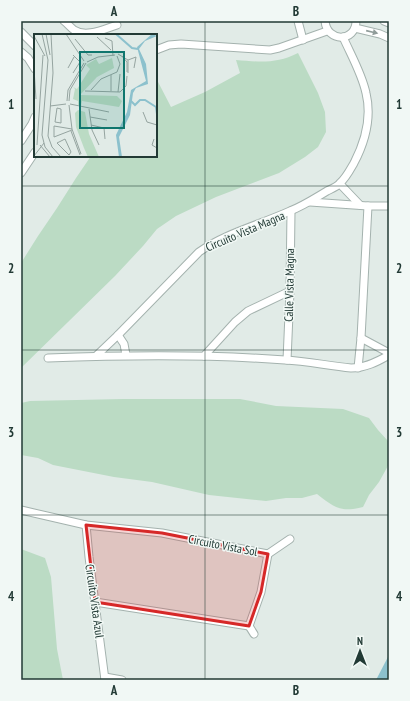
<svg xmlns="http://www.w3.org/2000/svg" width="410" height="701" font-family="'PT Sans Narrow',sans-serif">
<rect width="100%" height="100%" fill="#e1ebe7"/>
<g fill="#bbdbc4">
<path d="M298,53L318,93L325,112L326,132L318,147L305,157L279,173L216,197L176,216L157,229L143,246L115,276L21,368V263L38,236L57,208L76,178L91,156H156V78L171,107L205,92L240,73L236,60C260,62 276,64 298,53Z"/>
<path d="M123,399H240L276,406L343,409L369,418L378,430L388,441L389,445V464L379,482L369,495L363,507C340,513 334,507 317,494L302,498H286L266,501L209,495L152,482L114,477L53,465L38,458L21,455V403L30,401Z"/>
<polygon points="21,549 45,558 51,577 57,649 63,680 21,680"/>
</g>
<polygon fill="#8cc1cd" points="389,655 389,680 376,680"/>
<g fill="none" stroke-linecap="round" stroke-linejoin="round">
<g stroke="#a4b2ae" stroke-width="9">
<g id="minor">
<path d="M64,21C68,24 70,27 74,30C86,38 104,29 117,25"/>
<polyline points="298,21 303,40"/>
<path d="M325,21C327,43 356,42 356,21"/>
<polyline points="384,21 389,23"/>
<polyline points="355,28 380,34 389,38"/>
<polyline points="21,32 35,46"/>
<polyline points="156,50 169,45 181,44 270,50 279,48 327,31"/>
<polyline points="21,52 28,58 35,69"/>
<polyline points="21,141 32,124 35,117"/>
<polyline points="21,173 35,152"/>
<polyline points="340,184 360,205"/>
<polyline points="310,202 368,206 389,206"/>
<polyline points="118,335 124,344 126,355"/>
<polyline points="361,338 389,353"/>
<path d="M96,356L118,335L199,252C226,233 259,225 290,211C303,206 315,198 327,191C331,189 337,187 340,183C346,178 350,170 354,163C365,142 372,118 366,93C362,74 351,55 343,37"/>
<polyline points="204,356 235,322 248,311 290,291"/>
<path d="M48,358C127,355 206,354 285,360C307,361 329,366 351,368C365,368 377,362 389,355"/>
<polyline points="287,360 290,291 291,211"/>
<polyline points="358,368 361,338 368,206"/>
<polyline points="21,510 86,525 162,533 268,554"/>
<polyline points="86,525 89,557 105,680"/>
<polyline points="268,554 290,539"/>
<polyline points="95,602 249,626"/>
<polyline points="249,626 261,592 268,554"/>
<polyline points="249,626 254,634"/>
<polyline points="105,677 122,680"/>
</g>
</g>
<use href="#minor" stroke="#fff" stroke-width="7"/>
</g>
<defs><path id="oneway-solid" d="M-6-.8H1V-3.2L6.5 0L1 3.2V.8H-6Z"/></defs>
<use fill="#909c9a" href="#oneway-solid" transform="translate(372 32) rotate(13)"/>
<path fill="#d62828" fill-opacity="0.2" stroke="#d62828" stroke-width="3" stroke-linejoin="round" d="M86,525L162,533L268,554L261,592L249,626L95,602Z"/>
<path fill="none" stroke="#223a35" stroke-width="1" stroke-opacity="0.55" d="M205,21V680M21,186H389M21,350H389M21,515H389"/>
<g text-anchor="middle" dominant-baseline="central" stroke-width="3" stroke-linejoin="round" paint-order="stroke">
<g font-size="12" fill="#223a35" stroke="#f1f8f5">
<text transform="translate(245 231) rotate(-23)">Circuito Vista Magna</text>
<text transform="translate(289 285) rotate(-89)">Calle Vista Magna</text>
<text transform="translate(223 545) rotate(11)">Circuito Vista Sol</text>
<text transform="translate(95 601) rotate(82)">Circuito Vista Azul</text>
</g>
</g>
<g transform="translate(34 34)">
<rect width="123" height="123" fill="#e1ebe7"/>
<path d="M78,24L80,34L63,43L46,61L83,62L88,67L85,73L48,67L47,72L44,71V67L39,65L41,55L39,53L43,55L56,35L52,31L62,25L65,30ZM44,76L51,78L55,100L65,123H54L50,114L42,93L41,79Z" fill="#bbdbc4"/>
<path d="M118,0L123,2L111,7L105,15L112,30L114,50L102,54L99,59L96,81L85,103L88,123H85L82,101L93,78L97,56L112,47L103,13Z" fill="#8cc1cd"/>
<path fill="none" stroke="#8cc1cd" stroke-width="2" d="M44,0H61M82,0L98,14L104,15M96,66L101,71L106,66H111L122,73L123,80"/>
<path fill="none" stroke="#95a4a0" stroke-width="1" d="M8,0L14,26L8,101L11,113L19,123M12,0L16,21M17,0L19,39L14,102L18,113L27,123M32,0L50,27M0,2L11,22M63,3L77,16M71,4L78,7L79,22M41,5L54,21H58M84,20L94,26V39M88,22L93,28V38M94,26L102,23L100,34M53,28L64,23L81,21M34,34L40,23M0,35L2,65M39,39L46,28L39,21M57,56L67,45L83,38L86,30L83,22M51,57L86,58L92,52L93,42M77,57V41M84,58L86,40M33,67L34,56L50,29M35,67L36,56L52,29M36,70L75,78M35,71L38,95L47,120M16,72L32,70M23,74L27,75V89L21,88ZM55,75L58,96L65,111M109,78L113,88L123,91M56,83L73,86M57,91L70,94L71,105M38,95L20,92V103L38,96M37,97L46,121M31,105L37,118L35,121L23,109ZM120,105L118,111L123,114M3,111L9,21M6,111L16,123M0,122L10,109"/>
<path fill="#0f766e" fill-opacity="0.15" stroke="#0f766e" stroke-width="2" d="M46,18H90V94H46Z"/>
<rect width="123" height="123" fill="none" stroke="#223a35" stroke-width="2"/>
</g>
<rect width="410" height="701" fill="none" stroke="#f1f8f5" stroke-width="44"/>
<g transform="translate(360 651)" stroke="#f1f8f5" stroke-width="3" paint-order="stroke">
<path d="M0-3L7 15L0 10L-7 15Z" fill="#223a35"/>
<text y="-6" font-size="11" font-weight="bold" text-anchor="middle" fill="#223a35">N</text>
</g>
<rect x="22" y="22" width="366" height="657" fill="none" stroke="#223a35" stroke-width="1.5"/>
<g font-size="13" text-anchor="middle" font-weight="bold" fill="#223a35">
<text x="114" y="16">A</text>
<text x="296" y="16">B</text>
<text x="11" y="109">1</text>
<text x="399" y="109">1</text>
<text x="11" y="273">2</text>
<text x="399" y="273">2</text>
<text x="11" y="437">3</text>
<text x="399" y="437">3</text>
<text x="11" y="601">4</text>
<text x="399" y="601">4</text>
<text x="114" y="695">A</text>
<text x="296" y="695">B</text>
</g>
</svg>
